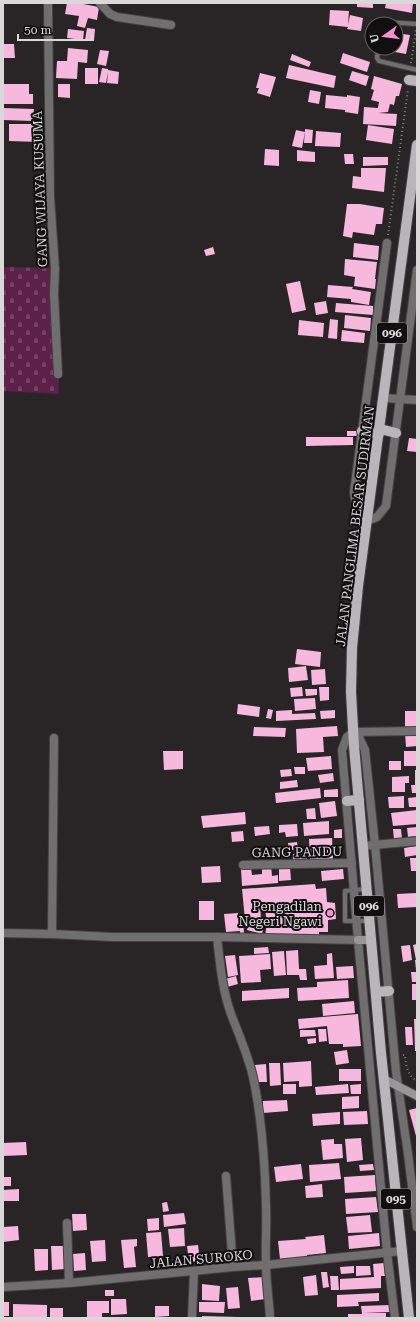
<svg xmlns="http://www.w3.org/2000/svg" width="420" height="1321" font-family="'Roboto Serif',serif">
<defs>
<pattern id="cemetery-stones" width="16" height="16" patternUnits="userSpaceOnUse"><rect width="16" height="16" fill="#5c2049"/><path d="M2 7V4a2 2 0 0 1 4 0v3zM10 15v-3a2 2 0 0 1 4 0v3z" fill="#734062"/></pattern>
</defs>
<rect width="100%" height="100%" fill="#292527"/>
<polygon fill="url(#cemetery-stones)" points="3,267 53,268 59,394 3,391"/>
<g fill="#f7b8de">
<polygon points="67,3 78,3 99,7 97,20 88,18 85,28 77,26 79,16 65,14"/>
<polygon points="357,3 373,3 373,8 357,7"/>
<polygon points="386,3 413,3 412,13 385,8"/>
<polygon points="330,10 349,11 348,25 350,15 363,18 361,31 347,29 348,27 329,25"/>
<polygon points="87,28 95,29 94,41 85,40"/>
<polygon points="68,29 84,31 83,40 67,38"/>
<polygon points="396,33 410,35 406,54 378,49 396,48"/>
<polygon points="3,44 14,44 15,58 3,58"/>
<polygon points="68,48 88,50 87,63 78,62 77,79 56,78 57,61 67,61"/>
<polygon points="100,50 109,51 106,66 97,64"/>
<polygon points="343,53 370,62 367,72 340,63"/>
<polygon points="292,54 311,62 309,67 290,60"/>
<polygon points="289,65 336,76 334,88 286,78"/>
<rect x="85" y="68" width="13" height="16"/>
<polygon points="102,68 108,69 108,70 119,72 118,84 107,83 108,72 106,83 99,82"/>
<polygon points="352,71 369,76 366,86 349,80"/>
<polygon points="260,73 276,77 270,97 257,93 259,88 256,88"/>
<polygon points="374,76 402,84 399,96 396,96 394,105 390,104 388,112 378,113 397,114 396,126 363,124 364,107 378,108 377,113 379,102 371,100 374,90 381,92 371,89"/>
<polygon points="3,84 29,84 29,94 33,94 33,104 4,104"/>
<polygon points="58,84 70,84 70,98 58,97"/>
<polygon points="310,90 321,92 319,104 308,102"/>
<polygon points="326,95 347,97 347,95 360,97 358,114 345,112 345,110 325,108"/>
<polygon points="3,108 34,109 33,121 3,120"/>
<polygon points="9,124 40,124 39,142 9,141"/>
<polygon points="368,125 394,129 392,144 366,140"/>
<polygon points="305,129 313,130 312,143 304,143"/>
<polygon points="296,130 305,132 302,148 292,146"/>
<polygon points="316,131 341,133 340,147 315,146"/>
<polygon points="265,149 279,150 279,166 264,165"/>
<polygon points="297,150 315,152 315,162 297,161"/>
<polygon points="344,154 353,154 354,164 345,164"/>
<polygon points="363,157 388,157 388,165 363,166"/>
<polygon points="361,168 386,168 384,192 352,188 353,176 361,177"/>
<polygon points="347,204 360,204 384,208 382,224 376,224 374,235 353,232 352,238 343,236"/>
<polygon points="354,243 379,246 378,260 353,257"/>
<polygon points="213,247 215,254 206,256 204,250"/>
<polygon points="345,259 377,262 375,279 370,279 376,279 375,289 354,286 355,277 344,275"/>
<polygon points="300,281 306,310 292,313 286,284"/>
<polygon points="328,285 353,287 352,289 371,292 369,305 351,302 351,299 327,297"/>
<polygon points="326,301 328,313 316,315 314,303"/>
<polygon points="336,303 373,306 373,315 335,312"/>
<polygon points="345,315 371,318 370,331 344,328"/>
<polygon points="330,319 338,320 337,339 328,338"/>
<polygon points="299,320 324,323 323,337 298,335"/>
<polygon points="342,330 365,333 364,343 341,341"/>
<rect x="347" y="431" width="11" height="5"/>
<polygon points="306,437 353,437 353,445 306,446"/>
<polygon points="409,438 417,439 417,452 407,451"/>
<polygon points="297,649 321,652 320,667 295,664"/>
<polygon points="306,666 308,680 289,682 288,668"/>
<polygon points="325,669 326,684 312,685 311,670"/>
<polygon points="302,687 303,696 291,697 290,688"/>
<polygon points="319,687 329,687 329,700 320,701"/>
<polygon points="305,689 317,689 317,695 306,696"/>
<polygon points="315,698 316,709 295,711 294,699"/>
<polygon points="238,704 260,707 259,717 237,714"/>
<polygon points="268,709 273,710 271,719 266,718"/>
<polygon points="292,710 292,714 315,713 316,719 276,721 276,711"/>
<polygon points="335,710 335,718 321,719 320,711"/>
<rect x="405" y="711" width="12" height="19"/>
<polygon points="337,726 338,736 323,737 324,752 297,753 296,729"/>
<polygon points="254,727 286,728 285,737 253,736"/>
<polygon points="405,733 417,733 417,746 406,747"/>
<polygon points="163,751 183,751 183,769 164,770"/>
<rect x="404" y="751" width="13" height="15"/>
<polygon points="331,756 332,769 308,771 306,758"/>
<rect x="389" y="761" width="12" height="9"/>
<polygon points="294,767 305,767 305,774 295,774"/>
<polygon points="291,769 292,776 281,777 280,770"/>
<polygon points="415,770 417,770 417,793 412,793 411,785 415,785"/>
<polygon points="333,773 334,781 320,783 318,775"/>
<polygon points="409,776 409,783 405,783 405,792 392,792 392,777"/>
<polygon points="297,780 298,787 280,789 280,782"/>
<polygon points="320,788 321,798 276,803 275,793"/>
<polygon points="338,789 338,797 324,797 324,790"/>
<polygon points="404,796 404,808 389,808 388,797"/>
<polygon points="417,797 417,807 409,807 408,798"/>
<polygon points="335,801 337,816 321,818 319,803"/>
<polygon points="315,808 316,819 307,819 306,809"/>
<polygon points="417,810 417,824 393,826 391,813"/>
<polygon points="245,812 246,824 203,828 201,816"/>
<polygon points="329,821 329,834 304,836 303,823"/>
<polygon points="297,824 298,836 286,837 285,832 279,833 279,825"/>
<polygon points="269,826 270,834 255,836 254,827"/>
<polygon points="417,827 417,836 408,837 407,828"/>
<polygon points="342,829 342,838 334,838 334,830"/>
<polygon points="393,829 401,829 402,839 394,840"/>
<polygon points="243,831 244,841 232,842 231,832"/>
<polygon points="332,838 333,859 310,860 309,839"/>
<polygon points="297,842 298,849 289,850 288,843"/>
<polygon points="417,846 417,855 405,857 404,848"/>
<polygon points="307,853 307,860 293,861 293,854"/>
<polygon points="410,858 417,858 417,871 411,871"/>
<polygon points="271,865 272,876 278,875 278,883 242,886 241,869 251,868 252,875 262,874 262,866"/>
<polygon points="220,866 221,882 202,883 201,867"/>
<polygon points="279,867 290,867 291,880 279,881"/>
<polygon points="343,869 344,879 322,881 321,871"/>
<polygon points="315,884 316,889 326,888 327,902 335,903 336,919 328,920 328,932 319,932 319,939 265,936 267,923 264,902 260,902 261,920 245,920 242,889"/>
<polygon points="417,893 417,907 398,908 397,894"/>
<rect x="199" y="901" width="15" height="19"/>
<polygon points="238,913 240,931 226,932 224,914"/>
<polygon points="243,918 244,933 240,933 239,919"/>
<polygon points="249,922 264,926 262,934 247,930"/>
<polygon points="417,944 417,970 416,970 415,960 416,960 413,945"/>
<polygon points="410,945 412,960 403,962 401,946"/>
<polygon points="268,947 269,953 254,954 254,948"/>
<polygon points="298,950 299,969 306,969 307,980 300,980 299,975 287,975 286,951"/>
<polygon points="284,951 286,975 274,976 272,952"/>
<polygon points="332,953 334,978 315,979 314,966 327,965 327,954"/>
<polygon points="270,954 271,969 260,970 261,982 241,983 239,956"/>
<polygon points="235,955 238,975 228,977 225,956"/>
<polygon points="353,966 354,978 337,979 336,967"/>
<polygon points="411,972 417,972 417,982 412,982"/>
<polygon points="236,976 238,984 227,987 225,979"/>
<polygon points="348,980 349,998 298,1001 297,988 317,987 317,982"/>
<rect x="412" y="984" width="5" height="16"/>
<polygon points="289,988 289,998 242,1001 242,991"/>
<polygon points="354,1001 355,1013 323,1016 322,1004"/>
<polygon points="358,1014 361,1046 343,1047 343,1044 329,1044 327,1026 299,1029 298,1019"/>
<polygon points="414,1019 417,1019 417,1051 415,1051"/>
<polygon points="405,1027 412,1027 413,1045 406,1045"/>
<polygon points="318,1029 326,1029 327,1041 319,1042"/>
<polygon points="300,1030 315,1030 316,1036 300,1037"/>
<polygon points="316,1038 316,1043 308,1044 307,1039"/>
<polygon points="347,1050 349,1063 336,1065 334,1052"/>
<polygon points="311,1061 312,1086 299,1087 299,1081 284,1082 283,1063"/>
<polygon points="269,1063 280,1063 281,1085 270,1086"/>
<polygon points="266,1064 267,1082 256,1082 255,1065"/>
<rect x="339" y="1069" width="22" height="12"/>
<rect x="283" y="1084" width="13" height="10"/>
<polygon points="348,1084 349,1093 316,1095 315,1087"/>
<polygon points="361,1084 361,1094 351,1094 350,1085"/>
<polygon points="359,1096 359,1108 342,1109 342,1097"/>
<polygon points="287,1100 288,1111 263,1113 263,1101"/>
<polygon points="417,1108 417,1136 416,1136 409,1110"/>
<polygon points="367,1111 368,1124 344,1125 343,1112"/>
<polygon points="340,1112 340,1124 313,1126 312,1114"/>
<polygon points="361,1138 363,1160 347,1162 345,1139"/>
<polygon points="334,1139 334,1144 342,1144 343,1158 323,1160 321,1140"/>
<polygon points="26,1142 27,1155 3,1156 3,1143"/>
<polygon points="339,1163 341,1179 310,1182 309,1165"/>
<polygon points="301,1164 303,1179 276,1182 274,1167"/>
<polygon points="373,1164 374,1170 360,1171 359,1165"/>
<polygon points="375,1175 376,1191 345,1193 344,1177"/>
<rect x="3" y="1177" width="8" height="9"/>
<polygon points="322,1184 323,1197 306,1198 305,1186"/>
<polygon points="19,1189 19,1201 3,1201 3,1190"/>
<polygon points="376,1197 378,1212 346,1214 345,1199"/>
<polygon points="167,1202 169,1211 163,1212 162,1203"/>
<polygon points="184,1213 186,1224 164,1227 163,1215"/>
<polygon points="72,1214 86,1214 87,1230 73,1231"/>
<polygon points="370,1215 372,1232 348,1233 346,1217"/>
<polygon points="159,1218 159,1230 148,1231 147,1219"/>
<polygon points="18,1226 19,1240 3,1242 3,1227"/>
<polygon points="184,1228 185,1246 170,1247 168,1229"/>
<polygon points="161,1232 163,1256 148,1257 146,1233"/>
<polygon points="379,1233 380,1246 349,1249 348,1236"/>
<polygon points="324,1235 326,1253 307,1255 307,1257 280,1259 278,1241 306,1239 305,1237"/>
<polygon points="137,1239 137,1246 134,1247 136,1267 124,1268 121,1240"/>
<polygon points="105,1240 106,1261 92,1262 90,1241"/>
<polygon points="198,1245 200,1261 189,1262 187,1246"/>
<polygon points="51,1246 65,1246 66,1269 52,1270"/>
<polygon points="34,1249 48,1249 48,1270 35,1271"/>
<polygon points="85,1253 86,1270 74,1271 73,1254"/>
<polygon points="384,1263 385,1276 381,1276 381,1288 340,1290 340,1279 374,1277 373,1264"/>
<polygon points="354,1266 354,1273 341,1274 340,1267"/>
<polygon points="356,1266 370,1266 371,1275 356,1276"/>
<polygon points="321,1272 327,1272 329,1287 323,1288"/>
<polygon points="316,1275 318,1295 305,1296 303,1277"/>
<polygon points="330,1276 338,1276 339,1290 331,1290"/>
<polygon points="264,1277 266,1299 251,1301 248,1278"/>
<polygon points="202,1284 220,1286 219,1301 202,1300"/>
<polygon points="238,1287 240,1308 228,1309 226,1288"/>
<rect x="105" y="1290" width="9" height="6"/>
<polygon points="379,1293 379,1301 358,1302 359,1306 337,1307 337,1295"/>
<polygon points="111,1299 126,1299 127,1314 111,1315"/>
<polygon points="87,1301 109,1301 109,1313 102,1313 102,1318 87,1318"/>
<rect x="3" y="1302" width="6" height="14"/>
<polygon points="199,1302 225,1302 224,1313 199,1312"/>
<polygon points="13,1304 47,1305 47,1318 13,1318"/>
<polygon points="390,1305 390,1312 364,1313 386,1313 386,1318 348,1318 348,1314 362,1314 361,1306"/>
<polygon points="155,1306 169,1306 169,1316 155,1317"/>
<rect x="50" y="1308" width="13" height="10"/>
<polygon points="202,1316 238,1317 238,1318 202,1318"/>
</g>
<g fill="none" stroke-linecap="round" stroke-linejoin="round">
<g stroke="#454143" stroke-width="6">
<g id="service">
<polyline points="382,24 385,22 417,24"/>
<polyline points="378,49 377,58 379,61 417,70"/>
<polyline points="366,889 345,891 345,921 369,921"/>
</g>
</g>
<g stroke="#454143" stroke-width="10">
<g id="minor">
<polyline points="48,3 50,197 55,269 54,294 58,374"/>
<polyline points="100,3 110,14 117,17 171,25"/>
<polyline points="384,398 417,400"/>
<polyline points="353,732 358,735 365,750 375,845 396,1072 408,1154 417,1227"/>
<polyline points="353,732 417,731"/>
<polyline points="363,846 417,841"/>
<polyline points="243,865 352,863"/>
<polyline points="52,934 54,738"/>
<path d="M217,937C220,963 222,989 231,1014C239,1035 248,1055 253,1077C262,1119 265,1163 266,1206C267,1225 265,1245 266,1264C266,1282 269,1300 270,1318"/>
<polyline points="358,940 387,1252 395,1318"/>
<polyline points="226,1176 233,1267"/>
<polyline points="67,1223 69,1283"/>
<polyline points="3,1287 69,1283 233,1267 266,1265 402,1251"/>
<polyline points="192,1318 194,1271"/>
</g>
</g>
<g stroke="#454143" stroke-width="10">
<g id="tertiary">
<path d="M387,243L354,492C355,505 359,512 367,521L377,517L386,506L417,270"/>
<polyline points="3,933 52,934 112,937 217,937 358,940 342,750 347,737 353,732"/>
</g>
</g>
<g stroke="#454143" stroke-width="10">
<g id="secondary">
<polyline points="358,940 372,940"/>
<polyline points="384,1079 417,1096"/>
</g>
</g>
<g stroke="#454143" stroke-width="12">
<g id="primary">
<polyline points="409,80 417,81"/>
<polyline points="380,429 396,433"/>
<polyline points="362,431 379,434"/>
<polyline points="347,801 359,800"/>
<polyline points="376,992 389,991"/>
<polyline points="409,1318 381,1053 354,746 351,692 352,648 358,586 417,145"/>
</g>
</g>
<g stroke="#888586" stroke-width="2" stroke-dasharray="1 3" stroke-linecap="butt">
<polyline points="411,63 416,30"/>
<polyline points="388,235 408,89"/>
<path d="M403,1055H405C406,1066 407,1075 417,1081"/>
</g>
<use href="#service" stroke="#706e6f" stroke-width="4"/>
<use href="#minor" stroke="#706e6f" stroke-width="8"/>
<use href="#tertiary" stroke="#706e6f" stroke-width="8"/>
<use href="#secondary" stroke="#9a9698" stroke-width="8"/>
<use href="#primary" stroke="#bab5b8" stroke-width="10"/>
</g>
<circle fill="#f690d0" stroke="#110f10" stroke-width="1.5" cx="330" cy="913" r="4"/>
<g text-anchor="middle" dominant-baseline="central" stroke-width="4" stroke-linejoin="round" paint-order="stroke">
<g fill="#110f10" stroke="#9d9b9c" stroke-width="1">
<rect x="377" y="323" width="30" height="20" rx="3"/>
<rect x="354" y="896" width="30" height="20" rx="3"/>
<rect x="381" y="1189" width="30" height="20" rx="3"/>
</g>
<g font-size="12" font-weight="bold" fill="#d9d7d8">
<text x="392" y="333">096</text>
<text x="369" y="906">096</text>
<text x="396" y="1199">095</text>
</g>
<g font-size="13" fill="#d9d7d8" stroke="#110f10">
<text transform="translate(40 189) rotate(-92)">GANG WIJAYA KUSUMA</text>
<text transform="translate(355 526) rotate(-83)">JALAN PANGLIMA BESAR SUDIRMAN</text>
<text transform="translate(297 852) rotate(-1)">GANG PANDU</text>
<text transform="translate(201 1259) rotate(-5)">JALAN SUROKO</text>
</g>
<g font-size="13" fill="#d9d7d8" stroke="#110f10" text-anchor="end">
<text x="322" y="906">Pengadilan<tspan x="322" dy="15">Negeri Ngawi</tspan></text>
</g>
</g>
<rect width="420" height="1321" fill="none" stroke="#d9d7d8" stroke-width="8"/>
<g transform="translate(384 36) rotate(256)"><circle r="19" fill="#110f10" stroke="#615f60"/>
<path d="M0-3L7 15L0 10L-7 15Z" fill="#f690d0"/>
<text y="-6" font-size="11" font-weight="bold" text-anchor="middle" fill="#d9d7d8">U</text>
</g>
<path d="M18 34v6h74v-6" fill="none" stroke="#d9d7d8" stroke-width="2"/>
<text x="24" y="34" font-size="12" fill="#d9d7d8" stroke="#110f10" stroke-width="3" paint-order="stroke">50 m</text>
</svg>
